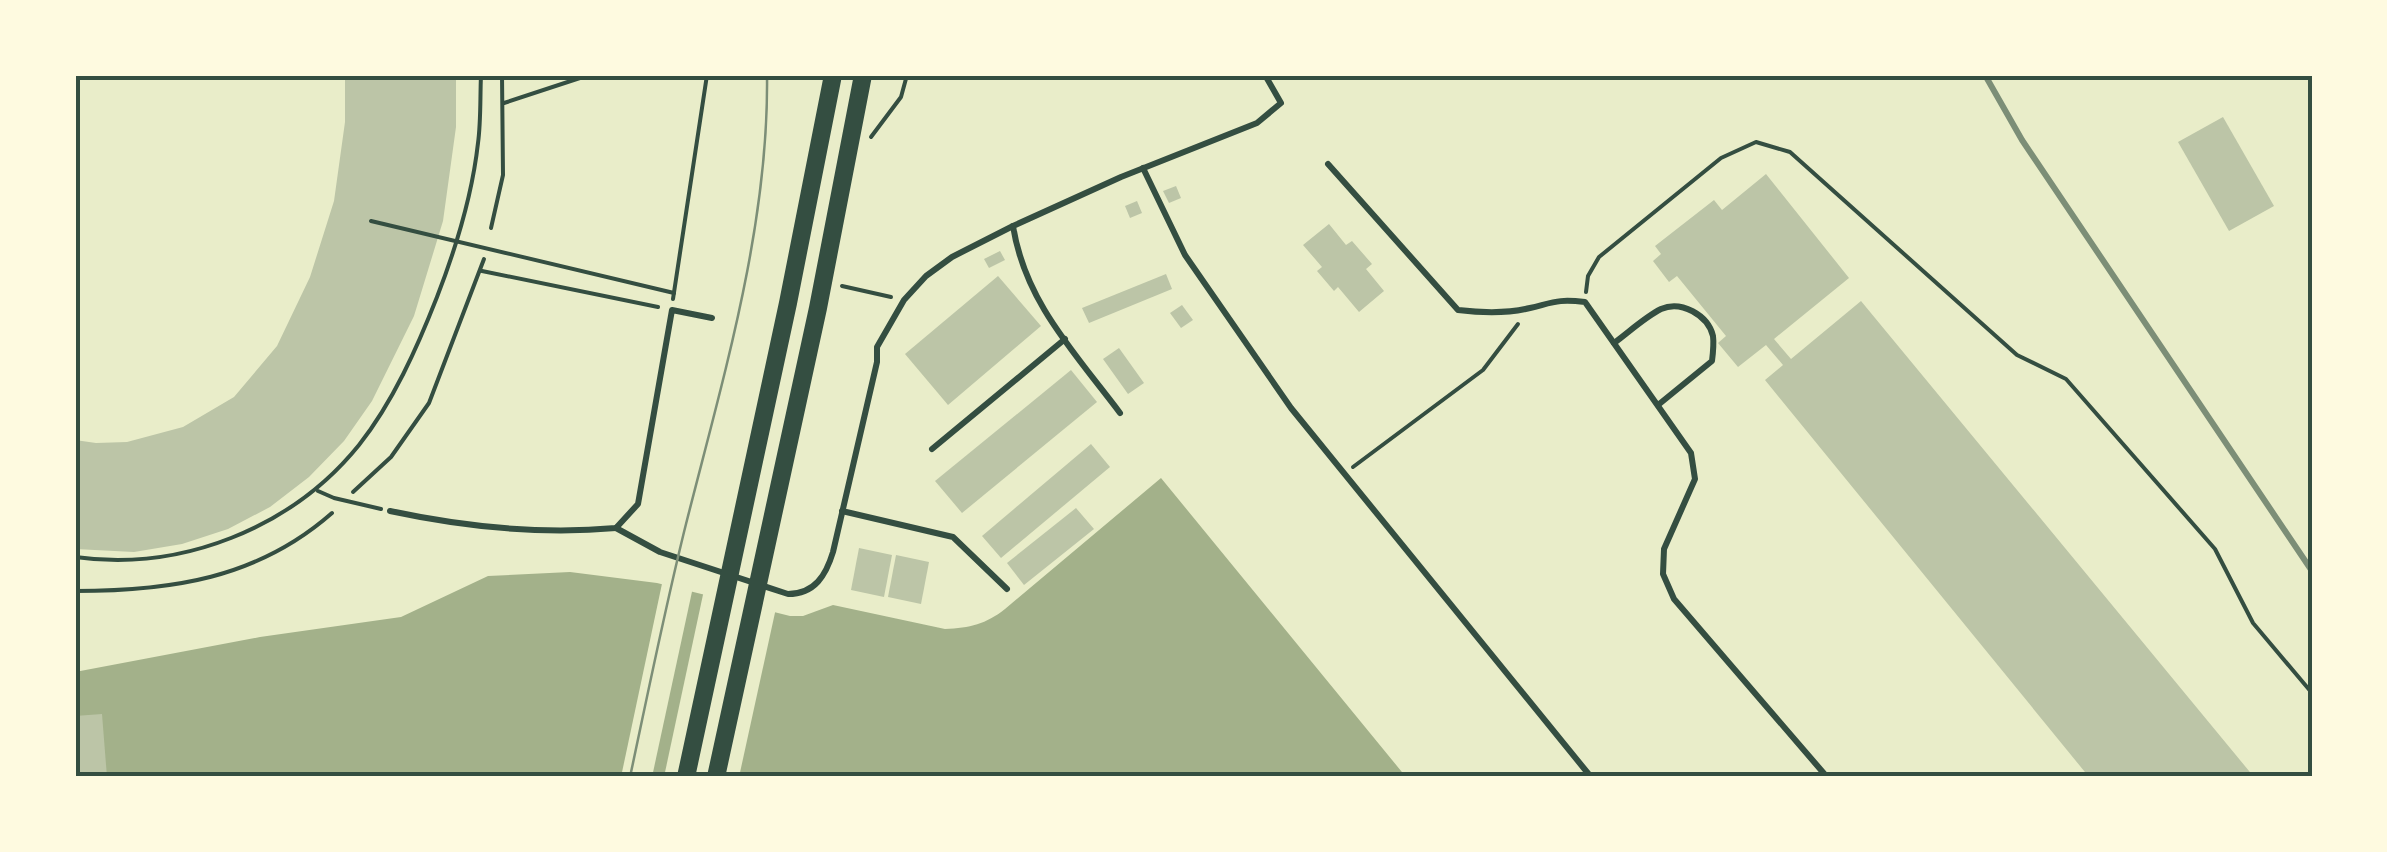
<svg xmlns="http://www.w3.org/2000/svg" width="2387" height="852" font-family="Inter,sans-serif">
<rect width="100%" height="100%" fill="#e9edc9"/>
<path fill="#a3b18a" d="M1161,478L1406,777H75V672L260,637L401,617L488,576L570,572L657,583L790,616H803L833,605L945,629C970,628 986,624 1005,609Z"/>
<g fill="#e9edc9">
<polygon points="663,579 693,587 652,777 621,777"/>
<polygon points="704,590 776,608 739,777 664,777"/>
</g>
<g fill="#bcc5a7">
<polygon points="345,75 456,75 456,127 443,221 414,316 372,401 344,441 309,477 270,507 228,529 182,544 134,552 75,549 75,440 96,443 127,442 183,427 234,397 277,346 310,277 334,201 345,122"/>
<polygon points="2223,117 2274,206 2229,231 2178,142"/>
<polygon points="1766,174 1849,278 1774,339 1791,359 1861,301 2254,777 2089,777 1765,380 1783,365 1766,345 1738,367 1718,343 1726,336 1677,276 1669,282 1653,261 1661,254 1655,246 1714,200 1722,210"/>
<polygon points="1176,186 1181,198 1169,203 1163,191"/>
<polygon points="1137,201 1142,213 1130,218 1125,206"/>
<polygon points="1329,224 1346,245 1352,241 1372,264 1366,269 1384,291 1359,312 1338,287 1334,291 1317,271 1322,267 1303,245"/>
<polygon points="1000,251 1005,260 989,268 984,259"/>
<polygon points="1166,274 1172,289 1089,323 1082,308"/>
<polygon points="998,276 1041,326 948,405 905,354"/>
<polygon points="1182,305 1193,320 1181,328 1170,313"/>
<polygon points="1119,348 1144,383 1128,394 1103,359"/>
<polygon points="1071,370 1097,402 962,513 935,481"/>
<polygon points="1091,444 1110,467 1001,558 982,536"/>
<polygon points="1076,508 1094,529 1024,585 1007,563"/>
<polygon points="859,548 892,555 884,597 851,590"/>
<polygon points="896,555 929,562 921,604 888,597"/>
<polygon points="102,714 107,777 75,777 75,716"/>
</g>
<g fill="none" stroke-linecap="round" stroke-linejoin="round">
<g stroke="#344e41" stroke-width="4">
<polyline points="504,103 589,75"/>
<polyline points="871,137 901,97 907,75"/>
<polyline points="371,221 674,293"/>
<polyline points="491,228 503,175 502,75"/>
<polyline points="482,271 658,307"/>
<polyline points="842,286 891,297"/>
<polyline points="1586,292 1588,276 1599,257 1721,158 1756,142 1790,152 2017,355 2066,379 2215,549 2253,623 2312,693"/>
<polyline points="673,299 707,75"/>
<polyline points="1353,467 1483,370 1518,324"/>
<polyline points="318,491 334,498 381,509"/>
<polyline points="353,492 391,457 429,403 484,259"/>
<path d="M75,557C181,572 292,528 359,445C393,402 417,348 437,297C456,248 472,197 478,143C481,121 480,98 481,75"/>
<path d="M75,591C170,591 257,579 332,513"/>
</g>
<g stroke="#344e41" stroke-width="6">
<path d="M1328,164L1458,310C1483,313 1506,314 1530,308C1555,302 1558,299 1585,302L1691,453L1695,479L1664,549L1663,574L1674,599L1827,777"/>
<polyline points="1143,168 1185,255 1291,408 1591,777"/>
<path d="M1013,226C1025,302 1075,353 1120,413"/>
<path d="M1614,343C1629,332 1645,317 1661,309C1681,300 1708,315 1713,336C1714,344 1713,353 1712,361L1658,405"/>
<polyline points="932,449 1065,339"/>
<path d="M390,511C465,527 540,535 616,528L638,504L672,310L712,318"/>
<polyline points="842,511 953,537 1007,589"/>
<path d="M616,528L660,552L788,594C815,594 826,575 833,552L877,362V347L904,300L926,276L952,257L1013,226L1121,177L1257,123L1281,103L1265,75"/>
</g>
<g stroke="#344e41" stroke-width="18">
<polyline points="686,777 788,303 833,75"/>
<polyline points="716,777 818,308 863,75"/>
</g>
<path stroke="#7c8e77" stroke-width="2.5" d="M630,777C648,693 665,608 686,524C723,378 769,226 767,75"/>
<polyline stroke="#7c8e77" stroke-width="6" points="1985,75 2022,140 2312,571"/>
</g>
<rect width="2387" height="852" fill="none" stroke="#fefae0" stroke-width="155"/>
<rect x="78" y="78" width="2232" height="696" fill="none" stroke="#344e41" stroke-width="4"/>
</svg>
